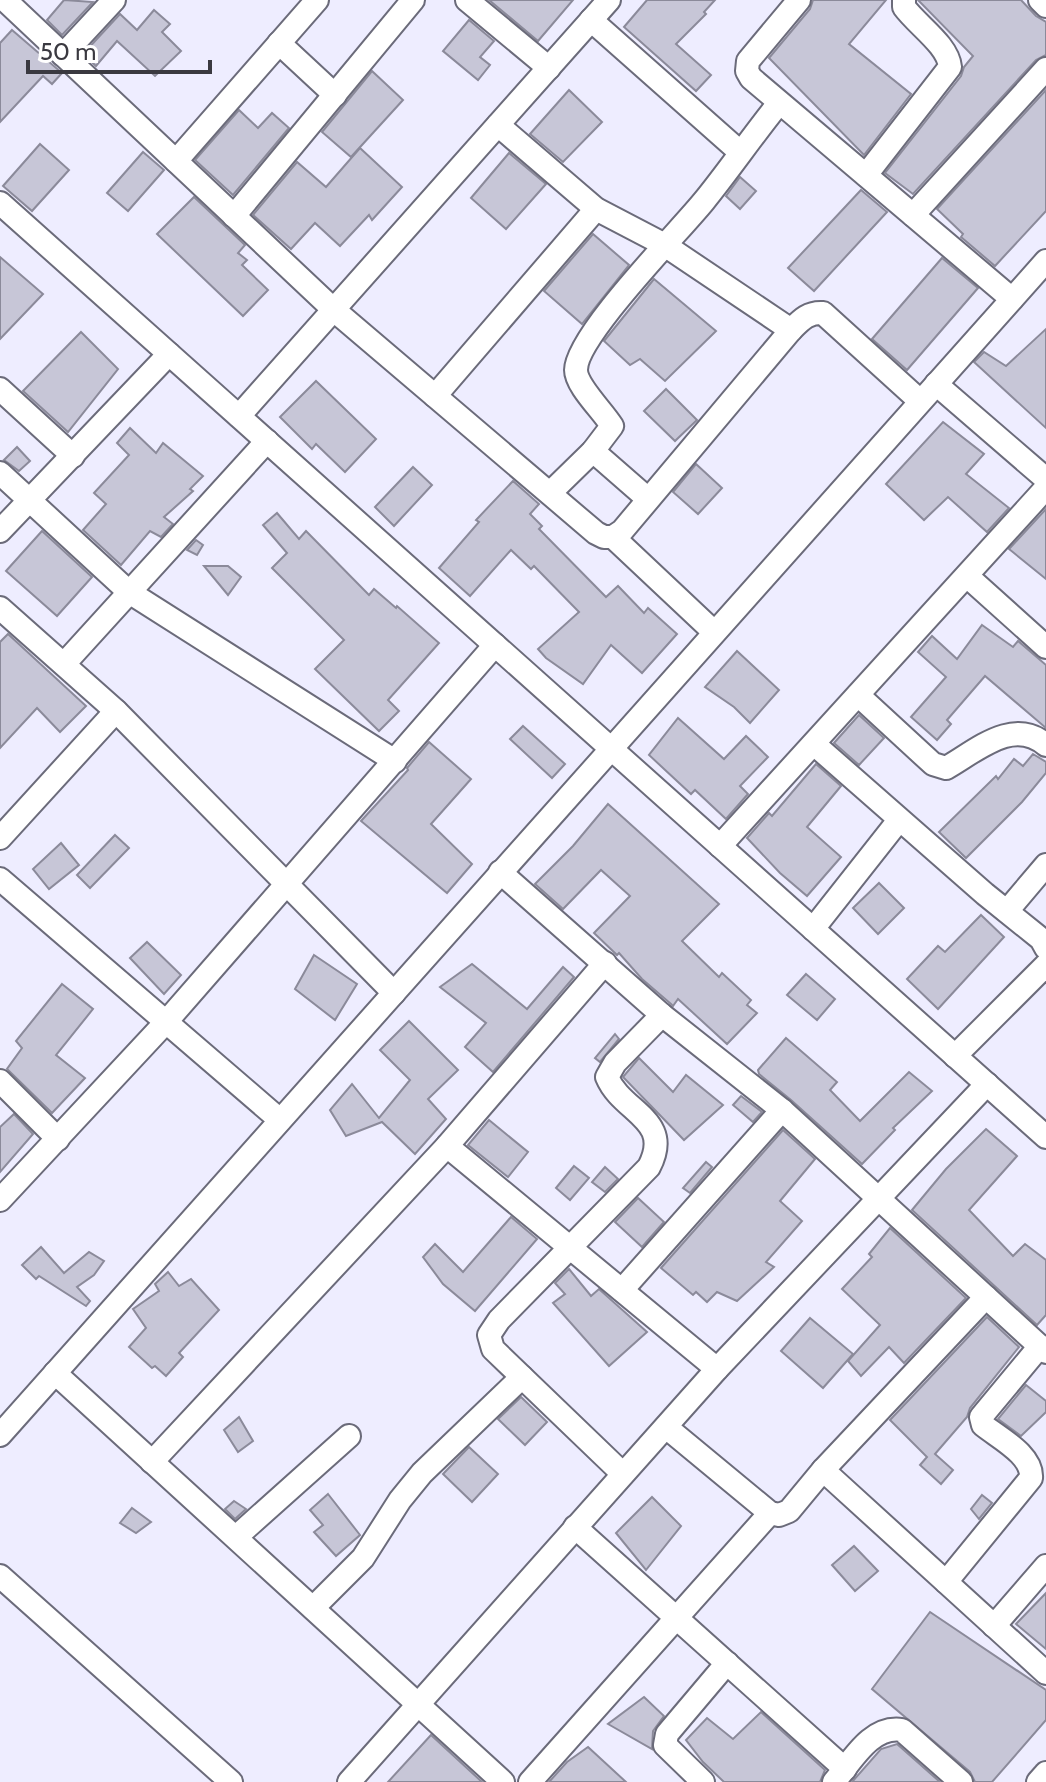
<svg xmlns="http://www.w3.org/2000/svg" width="1046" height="1782" font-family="Cabin,sans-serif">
<rect width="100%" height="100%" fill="#eeedff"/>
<g fill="#c7c6d7" stroke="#8b8a9a" stroke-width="2">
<polygon points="64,0 93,2 62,35 47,20"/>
<polygon points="489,0 573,0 538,41"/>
<polygon points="647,0 715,0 704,12 706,14 676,44 711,75 696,91 624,27"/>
<polygon points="813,0 886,0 849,44 911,94 864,155 769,58 810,9"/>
<polygon points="918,0 1021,0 1036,16 1046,22 1046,55 1036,60 913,194 885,173 961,76 964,67 973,56"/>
<polygon points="154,10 170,24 162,32 181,51 155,76 117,41 96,66 83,54 120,14 137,30"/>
<polygon points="469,20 494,41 480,57 490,65 478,80 443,51"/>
<polygon points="12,30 62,73 52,84 43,76 0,122 0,43"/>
<polygon points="372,71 403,100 351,157 322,132"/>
<polygon points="569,90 602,122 563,162 530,134"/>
<polygon points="1046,90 1046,211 995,266 961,237 963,234 937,209"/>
<polygon points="239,110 258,128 272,113 289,128 233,195 195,160"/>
<polygon points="40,144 69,170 32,211 3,186"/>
<polygon points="360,148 402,187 372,220 369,215 340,246 315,223 291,249 253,215 297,162 326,187"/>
<polygon points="143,152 164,170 128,211 107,193"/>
<polygon points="509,153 546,184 506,229 471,198"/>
<polygon points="740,177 756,191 740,209 726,196"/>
<polygon points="861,190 887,212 814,291 788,268"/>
<polygon points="194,197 245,245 238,253 247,260 242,265 268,290 243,316 157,234"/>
<polygon points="593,234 629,265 582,324 544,291"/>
<polygon points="0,257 43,294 0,339"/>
<polygon points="942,258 978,288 907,370 872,339"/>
<polygon points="654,279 716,331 665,381 640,359 630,365 604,341"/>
<polygon points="1046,329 1046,428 974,362 984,352 1006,366"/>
<polygon points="81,332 118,369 68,432 23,391"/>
<polygon points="316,381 376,439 345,472 316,444 312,449 280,417"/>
<polygon points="666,389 697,420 675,441 644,411"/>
<polygon points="943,422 984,454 966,474 1009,508 987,532 948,497 924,520 886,484"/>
<polygon points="130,428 156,453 163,443 203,476 190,489 193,491 164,517 173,524 161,537 150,531 121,565 83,530 106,504 94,493 129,455 117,443"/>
<polygon points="17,447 30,461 19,471 4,460"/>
<polygon points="696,464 722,488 698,514 673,492"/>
<polygon points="413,467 432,485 394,526 375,507"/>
<polygon points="513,481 539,504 530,514 542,526 539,529 606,597 618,586 644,613 648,608 677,634 642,673 611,645 583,684 546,658 538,649 579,612 534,566 531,569 511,550 470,596 439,568 479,522 476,520"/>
<polygon points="1046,509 1046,579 1009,549"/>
<polygon points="277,513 299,539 306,531 369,595 374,589 396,608 397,606 439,643 388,700 399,711 379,731 315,669 344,640 272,568 287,553 263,525"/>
<polygon points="42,531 92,577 57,616 6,571"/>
<polygon points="196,540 203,545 197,555 187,550"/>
<polygon points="204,566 228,566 241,577 228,595"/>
<polygon points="982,625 1013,647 1018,641 1046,665 1046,728 985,676 947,720 951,724 937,740 911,717 946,677 918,652 932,636 957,659"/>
<polygon points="8,634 86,706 60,732 37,708 0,748 0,642"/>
<polygon points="737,651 779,690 750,723 734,707 705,687"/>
<polygon points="859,715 884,738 859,765 834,743"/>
<polygon points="678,718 724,759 746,736 768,757 740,786 748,794 726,819 695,790 691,794 649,755"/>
<polygon points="523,726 565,764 552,778 510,739"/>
<polygon points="429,742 471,779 431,824 472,864 447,893 361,821 408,770 407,768"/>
<polygon points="1033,754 1046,762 1046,773 1022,802 966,858 939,832 996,776 998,779 1014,759 1023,766"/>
<polygon points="816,764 841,786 807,827 841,857 807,896 780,873 747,838 769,813 772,816"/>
<polygon points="608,804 719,904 682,941 719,977 722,973 751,1000 747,1005 757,1013 727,1044 678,999 673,1006 671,1004 642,979 619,953 617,955 594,933 630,896 601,870 563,909 535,884 573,846"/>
<polygon points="115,835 129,848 90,888 77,875"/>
<polygon points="61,843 79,865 49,889 33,869"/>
<polygon points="879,883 904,908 878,934 853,908"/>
<polygon points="981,915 1004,937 938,1009 907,979 938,946 945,952"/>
<polygon points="147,942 181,975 164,994 130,958"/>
<polygon points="314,955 357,984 335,1020 295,989"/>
<polygon points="472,964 527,1009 563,967 574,977 493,1072 465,1047 486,1023 440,987"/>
<polygon points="806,974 835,999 817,1020 787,995"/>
<polygon points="62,984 93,1009 56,1055 85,1078 52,1113 7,1069 22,1048 16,1041"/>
<polygon points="409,1021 458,1070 428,1099 446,1119 415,1154 382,1122 346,1136 330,1110 352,1084 379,1118 410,1080 380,1050"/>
<polygon points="615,1034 619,1039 600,1062 595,1058"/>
<polygon points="786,1038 837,1082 830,1090 860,1121 909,1072 932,1091 893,1128 895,1130 862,1164 791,1100 759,1074 758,1070"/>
<polygon points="639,1058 673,1092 686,1075 723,1105 684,1140 623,1077"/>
<polygon points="741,1096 762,1112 753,1122 733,1105"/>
<polygon points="14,1114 33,1134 0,1172 0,1127"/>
<polygon points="489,1120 528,1152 508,1177 468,1145"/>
<polygon points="986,1129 1017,1156 969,1210 1013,1256 1025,1244 1046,1260 1046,1315 1037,1325 912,1210 946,1169"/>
<polygon points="783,1130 815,1159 780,1201 802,1221 766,1262 774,1267 737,1301 717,1292 707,1302 696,1292 693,1295 661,1268"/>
<polygon points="706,1162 712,1167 690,1193 683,1188"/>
<polygon points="574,1166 589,1178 570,1200 556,1188"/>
<polygon points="605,1167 618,1179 605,1192 592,1182"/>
<polygon points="638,1198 664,1222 642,1247 615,1222"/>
<polygon points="511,1217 537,1239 475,1311 443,1284 423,1257 435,1244 463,1272"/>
<polygon points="890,1228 966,1298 904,1363 889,1347 861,1376 848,1361 880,1325 842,1289 872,1257 869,1254"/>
<polygon points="41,1247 64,1273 89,1252 104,1261 94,1275 77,1287 90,1301 86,1306 39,1276 36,1279 22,1265"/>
<polygon points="569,1269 591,1296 599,1289 647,1332 609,1366 553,1303 565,1294 555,1283"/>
<polygon points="168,1272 179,1286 191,1279 219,1310 179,1353 183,1357 166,1376 155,1366 152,1368 129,1347 146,1328 133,1309 159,1291 155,1284"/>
<polygon points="987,1317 1019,1347 970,1408 967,1417 935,1454 953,1470 941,1484 920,1465 927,1457 890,1420"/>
<polygon points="810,1318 853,1354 823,1388 781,1351"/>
<polygon points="1026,1385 1046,1401 1046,1412 1021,1436 998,1419"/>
<polygon points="521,1397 547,1422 525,1445 498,1419"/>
<polygon points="239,1417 253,1441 238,1452 224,1430"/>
<polygon points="469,1447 498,1474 472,1502 443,1474"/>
<polygon points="328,1494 360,1535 336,1556 314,1532 323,1525 310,1510"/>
<polygon points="982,1495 992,1503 979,1519 971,1509"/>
<polygon points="652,1497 681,1526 646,1570 616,1533"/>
<polygon points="234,1501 246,1509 235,1519 225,1509"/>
<polygon points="132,1508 151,1522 136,1533 120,1523"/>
<polygon points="854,1546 878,1571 855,1591 832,1565"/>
<polygon points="1046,1593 1046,1649 1016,1624"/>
<polygon points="930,1612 1046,1690 1046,1720 992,1782 975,1782 970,1772 872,1689"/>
<polygon points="644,1697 664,1716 653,1731 652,1749 608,1724"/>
<polygon points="761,1712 825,1770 820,1782 724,1782 703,1762 686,1740 707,1718 733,1739"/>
<polygon points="431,1735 482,1782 388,1782"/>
<polygon points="897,1744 940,1782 852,1782 881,1749"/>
<polygon points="588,1747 626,1782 549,1782 567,1762"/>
</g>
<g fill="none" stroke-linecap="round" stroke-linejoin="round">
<g stroke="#6b6b7a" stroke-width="26">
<g id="street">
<polyline points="5,0 334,310 596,533 604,537 613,537 714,632"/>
<polyline points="467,0 549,68"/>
<polyline points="799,0 748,61 747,71 751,78 1012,299"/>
<polyline points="1040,0 1046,6"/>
<polyline points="591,20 740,152"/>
<polyline points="279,43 335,95"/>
<polyline points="63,55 114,0"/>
<polyline points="498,125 596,209 663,244 791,330"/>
<polyline points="176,161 317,0"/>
<path d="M866,175L950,67C948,45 917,25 904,7V0"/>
<polyline points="0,203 1046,1137"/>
<polyline points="913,215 1046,69"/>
<polyline points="234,216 413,0"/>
<polyline points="936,384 1046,479"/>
<polyline points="0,389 73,456"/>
<polyline points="435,396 596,209"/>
<polyline points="239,416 609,0"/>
<polyline points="593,451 648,499"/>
<polyline points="0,473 129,592 395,761"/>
<path d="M550,493L593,451L612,426C603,411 576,386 576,370C576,336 679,232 704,201C730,169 753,135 779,103"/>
<polyline points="0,531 169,354"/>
<path d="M613,537L622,531L791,330C801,320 808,312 823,313L920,401"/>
<polyline points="967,576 1046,647"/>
<polyline points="0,608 116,711 394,993"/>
<polyline points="64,664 267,441"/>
<path d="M858,695L933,764L946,768C975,752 1013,716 1046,745"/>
<polyline points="814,744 985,894 1041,939 1046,948"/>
<polyline points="0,838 116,711"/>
<polyline points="720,846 1046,488"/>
<polyline points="500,872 662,1015 782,1110 1046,1352"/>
<polyline points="0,879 280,1120"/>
<polyline points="1007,911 1046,865"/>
<polyline points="813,929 899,820"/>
<polyline points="955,1056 1046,965"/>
<polyline points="0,1081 58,1139"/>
<polyline points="447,1146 717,1369"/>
<polyline points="0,1200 166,1022 495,645"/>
<polyline points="622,1290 782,1110"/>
<polyline points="986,1297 823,1470 1046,1673"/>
<polyline points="55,1373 503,1782"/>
<polyline points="666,1427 770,1513 779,1515 789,1511 823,1470"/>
<polyline points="0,1435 1046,261"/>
<polyline points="152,1462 447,1146 605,963"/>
<path d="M623,1474L493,1349L489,1335L499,1320L649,1167C674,1119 622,1113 607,1077L615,1063L662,1015"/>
<polyline points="575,1527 845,1769"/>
<polyline points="236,1537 349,1436"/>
<polyline points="0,1576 231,1782"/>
<path d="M946,1582L1031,1478C1033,1455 999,1438 983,1425L981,1417L1040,1346"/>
<polyline points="313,1608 363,1558 400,1500 422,1473 522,1377"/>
<polyline points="994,1626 1046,1566"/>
<polyline points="349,1782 717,1369 987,1084"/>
<polyline points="530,1782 770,1513"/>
<polyline points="703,1782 665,1745 667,1734 727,1663"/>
<path d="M834,1782C852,1761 871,1725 902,1730L961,1782"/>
<polyline points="1038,1782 1046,1773"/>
</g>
</g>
<use href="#street" stroke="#fff" stroke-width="22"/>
</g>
<path d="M28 60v12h182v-12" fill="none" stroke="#3a3940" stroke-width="4"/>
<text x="40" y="60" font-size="24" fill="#3a3940" stroke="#ffffff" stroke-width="6" paint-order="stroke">50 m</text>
</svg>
